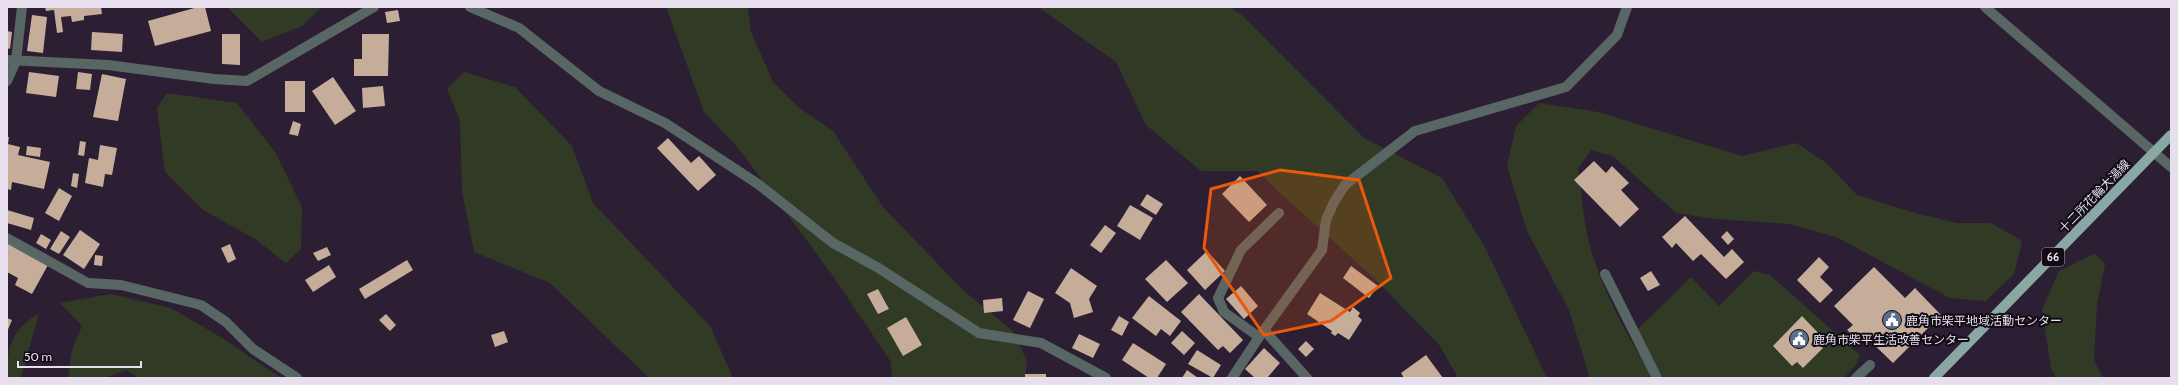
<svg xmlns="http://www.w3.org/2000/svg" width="2178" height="385" font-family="Cabin,'Noto Sans JP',sans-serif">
<rect width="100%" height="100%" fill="#2c1f33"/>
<g fill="#313a25">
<polygon points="227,7 322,7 302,26 262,42"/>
<polygon points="666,7 748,7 751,32 773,82 798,107 833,131 883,207 964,291 1013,331 1027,361 1025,378 892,378 891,362 833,276 739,149 704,112"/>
<polygon points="1038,7 1230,7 1243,16 1364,138 1442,178 1485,247 1547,378 1458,378 1440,346 1375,279 1279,192 1258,171 1201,171 1146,125 1116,62"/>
<polygon points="464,72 515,87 572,146 593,203 710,326 733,378 649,378 550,283 474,252 462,191 460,121 447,89"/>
<polygon points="167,93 237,103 275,152 302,207 301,249 286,263 255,239 203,210 165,172 157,108"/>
<path d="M1539,103L1598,112L1742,156L1796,143L1825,162L1857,195L1915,213L1957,223H1991L2022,241L2014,274L1986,301L1950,298L1836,237L1790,224L1715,219L1676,213L1613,156L1591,150L1578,168C1581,190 1583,212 1587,234C1597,281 1628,340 1655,378H1590L1569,310L1527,231L1507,166L1516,126Z"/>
<polygon points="2095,253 2105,264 2097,304 2094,361 2103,378 2056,378 2051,368 2042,310 2059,271"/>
<polygon points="1754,271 1770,275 1860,355 1857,364 1844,378 1663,378 1637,330 1691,277 1719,306"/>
<polygon points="110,294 171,308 224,339 281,378 139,378 126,370 105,378 68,378 72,350 82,326 60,303"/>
<path d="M39,313L21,378H7C7,347 11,330 39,313Z"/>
</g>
<g fill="#c6ad9a">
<polygon points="45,7 101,7 102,14 84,16 84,20 72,22 71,16 61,17 63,32 57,33 54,10 46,11"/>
<polygon points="198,7 205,7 211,31 155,46 148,21"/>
<polygon points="398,10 400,21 387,23 385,12"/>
<polygon points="32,15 47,17 43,53 27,51"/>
<polygon points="7,31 12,32 10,49 7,48"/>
<polygon points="92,32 123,34 122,52 91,50"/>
<polygon points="222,34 240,34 240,65 222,64"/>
<polygon points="362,34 389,34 388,76 354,76 354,59 362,59"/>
<polygon points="29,72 59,76 56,97 26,93"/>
<polygon points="78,72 92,74 90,90 76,89"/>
<polygon points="102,74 126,79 118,121 93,117"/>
<polygon points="333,77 356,111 335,125 312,91"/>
<rect x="285" y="81" width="20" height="31"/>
<polygon points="383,86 385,106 363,108 362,88"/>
<polygon points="293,121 301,124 298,136 289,134"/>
<polygon points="7,137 9,137 8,144 20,147 18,155 50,162 44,189 12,182 11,190 7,189"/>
<polygon points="668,138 691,163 699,156 716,175 698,191 657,148"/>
<polygon points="80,141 86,142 84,156 78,155"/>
<polygon points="100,145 117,148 112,175 105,174 103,187 85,183 89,158 98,160"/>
<polygon points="27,146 41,148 40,157 26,155"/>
<polygon points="1594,161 1606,173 1612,166 1629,183 1621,190 1639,209 1620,227 1574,180"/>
<polygon points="73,173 79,174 77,188 71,186"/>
<polygon points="1240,176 1267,205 1249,222 1222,194"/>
<polygon points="59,188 72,196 59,221 45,213"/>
<polygon points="1147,194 1163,204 1156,215 1140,205"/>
<polygon points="1130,205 1153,218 1140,240 1117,226"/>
<polygon points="7,210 34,218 31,230 7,223"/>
<polygon points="1685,216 1724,257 1732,249 1744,262 1726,279 1701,254 1693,261 1676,243 1672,248 1662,237"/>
<polygon points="1105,225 1116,233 1101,253 1090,245"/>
<polygon points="80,230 100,244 84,269 63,255"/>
<polygon points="61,231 70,237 59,254 50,249"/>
<polygon points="1727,231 1734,239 1728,245 1721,237"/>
<polygon points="41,234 51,240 46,249 36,243"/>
<polygon points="7,242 48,265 32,294 15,285 18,278 7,272"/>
<polygon points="230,244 236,259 228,263 221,248"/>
<polygon points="327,247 331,255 318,261 313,253"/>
<polygon points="1207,251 1225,271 1205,290 1187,270"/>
<polygon points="95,255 103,256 102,266 94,265"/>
<polygon points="1819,257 1829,267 1820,277 1833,290 1820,303 1797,280"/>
<polygon points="407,260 413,270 365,299 359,289"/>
<polygon points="1166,260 1188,283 1167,302 1145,279"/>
<polygon points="329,265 336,277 313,292 305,280"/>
<polygon points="1351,266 1378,286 1369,298 1343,278"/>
<polygon points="1874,267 1905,298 1915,288 1941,315 1893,363 1863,334 1857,339 1847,330 1853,325 1834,306"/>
<polygon points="1071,268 1097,286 1089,299 1093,312 1074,318 1070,303 1055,293"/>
<polygon points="1651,271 1660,285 1648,291 1640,278"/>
<polygon points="1241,286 1258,306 1244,319 1226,299"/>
<polygon points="878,289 889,309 878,314 867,294"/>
<polygon points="1028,291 1044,299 1030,328 1013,320"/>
<polygon points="1320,293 1350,312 1353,307 1360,313 1358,316 1362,320 1349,340 1338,333 1335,336 1331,333 1332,331 1307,314"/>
<polygon points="1199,294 1243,340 1230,353 1223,346 1218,350 1181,312"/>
<polygon points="1149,296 1181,321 1170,336 1161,329 1156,336 1132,318"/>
<polygon points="1002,298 1003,311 984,313 983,300"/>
<polygon points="386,314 396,325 390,331 379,320"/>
<polygon points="1119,316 1129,322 1122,336 1111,330"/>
<polygon points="1802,316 1822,337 1817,342 1823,348 1803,368 1797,362 1792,366 1773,346"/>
<polygon points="906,317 922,345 903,356 887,328"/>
<polygon points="7,318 12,320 7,332"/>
<polygon points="504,331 508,342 495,347 491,335"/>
<polygon points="1182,331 1195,343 1184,355 1171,343"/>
<polygon points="1079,334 1100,344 1093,358 1072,348"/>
<polygon points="1306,341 1314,349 1306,357 1298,349"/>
<polygon points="1133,343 1166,364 1157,378 1149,378 1122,360"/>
<polygon points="1264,348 1280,363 1267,378 1255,378 1245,369"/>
<polygon points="1197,350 1221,365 1213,378 1188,364"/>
<polygon points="1426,355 1443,378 1404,378 1401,373"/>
<polygon points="1187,370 1198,378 1182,378"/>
<rect x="1025" y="374" width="21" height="4"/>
</g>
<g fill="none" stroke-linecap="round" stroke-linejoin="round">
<g stroke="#586664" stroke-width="10">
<polyline points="470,7 519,28 599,91 665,123 758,184 833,243 877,267 979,333 1041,343 1106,378"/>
<polyline points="1985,7 2171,167"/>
<polyline points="7,60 108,65 214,79 247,81 374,7"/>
<polyline points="7,81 16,61 22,7"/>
<polyline points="7,238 88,283 121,285 201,305 226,322 253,349 297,378"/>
<polyline points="1605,274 1657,378"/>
<polyline points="1264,330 1307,378"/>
<polyline points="1259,337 1224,312 1218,298 1241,250 1279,213"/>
<polyline points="1232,378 1259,337 1322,250 1326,220 1334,202 1345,185 1415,131 1566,87 1617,35 1627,7"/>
<polyline points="1856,378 1870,365"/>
</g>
<polyline stroke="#8aa8a3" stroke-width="10" points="1934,378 2171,135"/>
</g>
<path fill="#e8590c" fill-opacity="0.2" stroke="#e8590c" stroke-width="3" stroke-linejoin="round" d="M1280,170L1359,180L1391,278L1331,321L1264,335L1204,248L1211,189Z"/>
<defs>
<g id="civic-disc" transform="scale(1)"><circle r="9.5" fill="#5c6f8a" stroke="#110b14"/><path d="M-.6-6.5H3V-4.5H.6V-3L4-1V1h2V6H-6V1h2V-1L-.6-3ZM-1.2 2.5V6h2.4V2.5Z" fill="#fff"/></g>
</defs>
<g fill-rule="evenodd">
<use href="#civic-disc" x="1892" y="320"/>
<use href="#civic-disc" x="1799" y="339"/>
</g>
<g text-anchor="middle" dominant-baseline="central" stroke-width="4" stroke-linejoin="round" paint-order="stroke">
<rect fill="#110b14" stroke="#a79fac" stroke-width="1" x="2042" y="248" width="22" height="18" rx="3"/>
<g font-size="11" font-weight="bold" fill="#e7dfed">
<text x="2053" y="257">66</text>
</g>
<g font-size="12" fill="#e7dfed" stroke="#110b14">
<text transform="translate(2094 196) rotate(-46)">十二所花輪大湯線</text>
</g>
<g font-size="12" fill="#e7dfed" stroke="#110b14" text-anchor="start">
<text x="1906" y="320">鹿角市柴平地域活動センター</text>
<text x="1813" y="339">鹿角市柴平生活改善センター</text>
</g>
</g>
<rect width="2178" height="385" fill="none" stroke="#e7dfed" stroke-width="16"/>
<path d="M18 361v6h123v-6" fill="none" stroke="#e7dfed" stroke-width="2"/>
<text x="24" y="361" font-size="12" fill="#e7dfed" stroke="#110b14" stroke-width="3" paint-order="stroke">50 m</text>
</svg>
